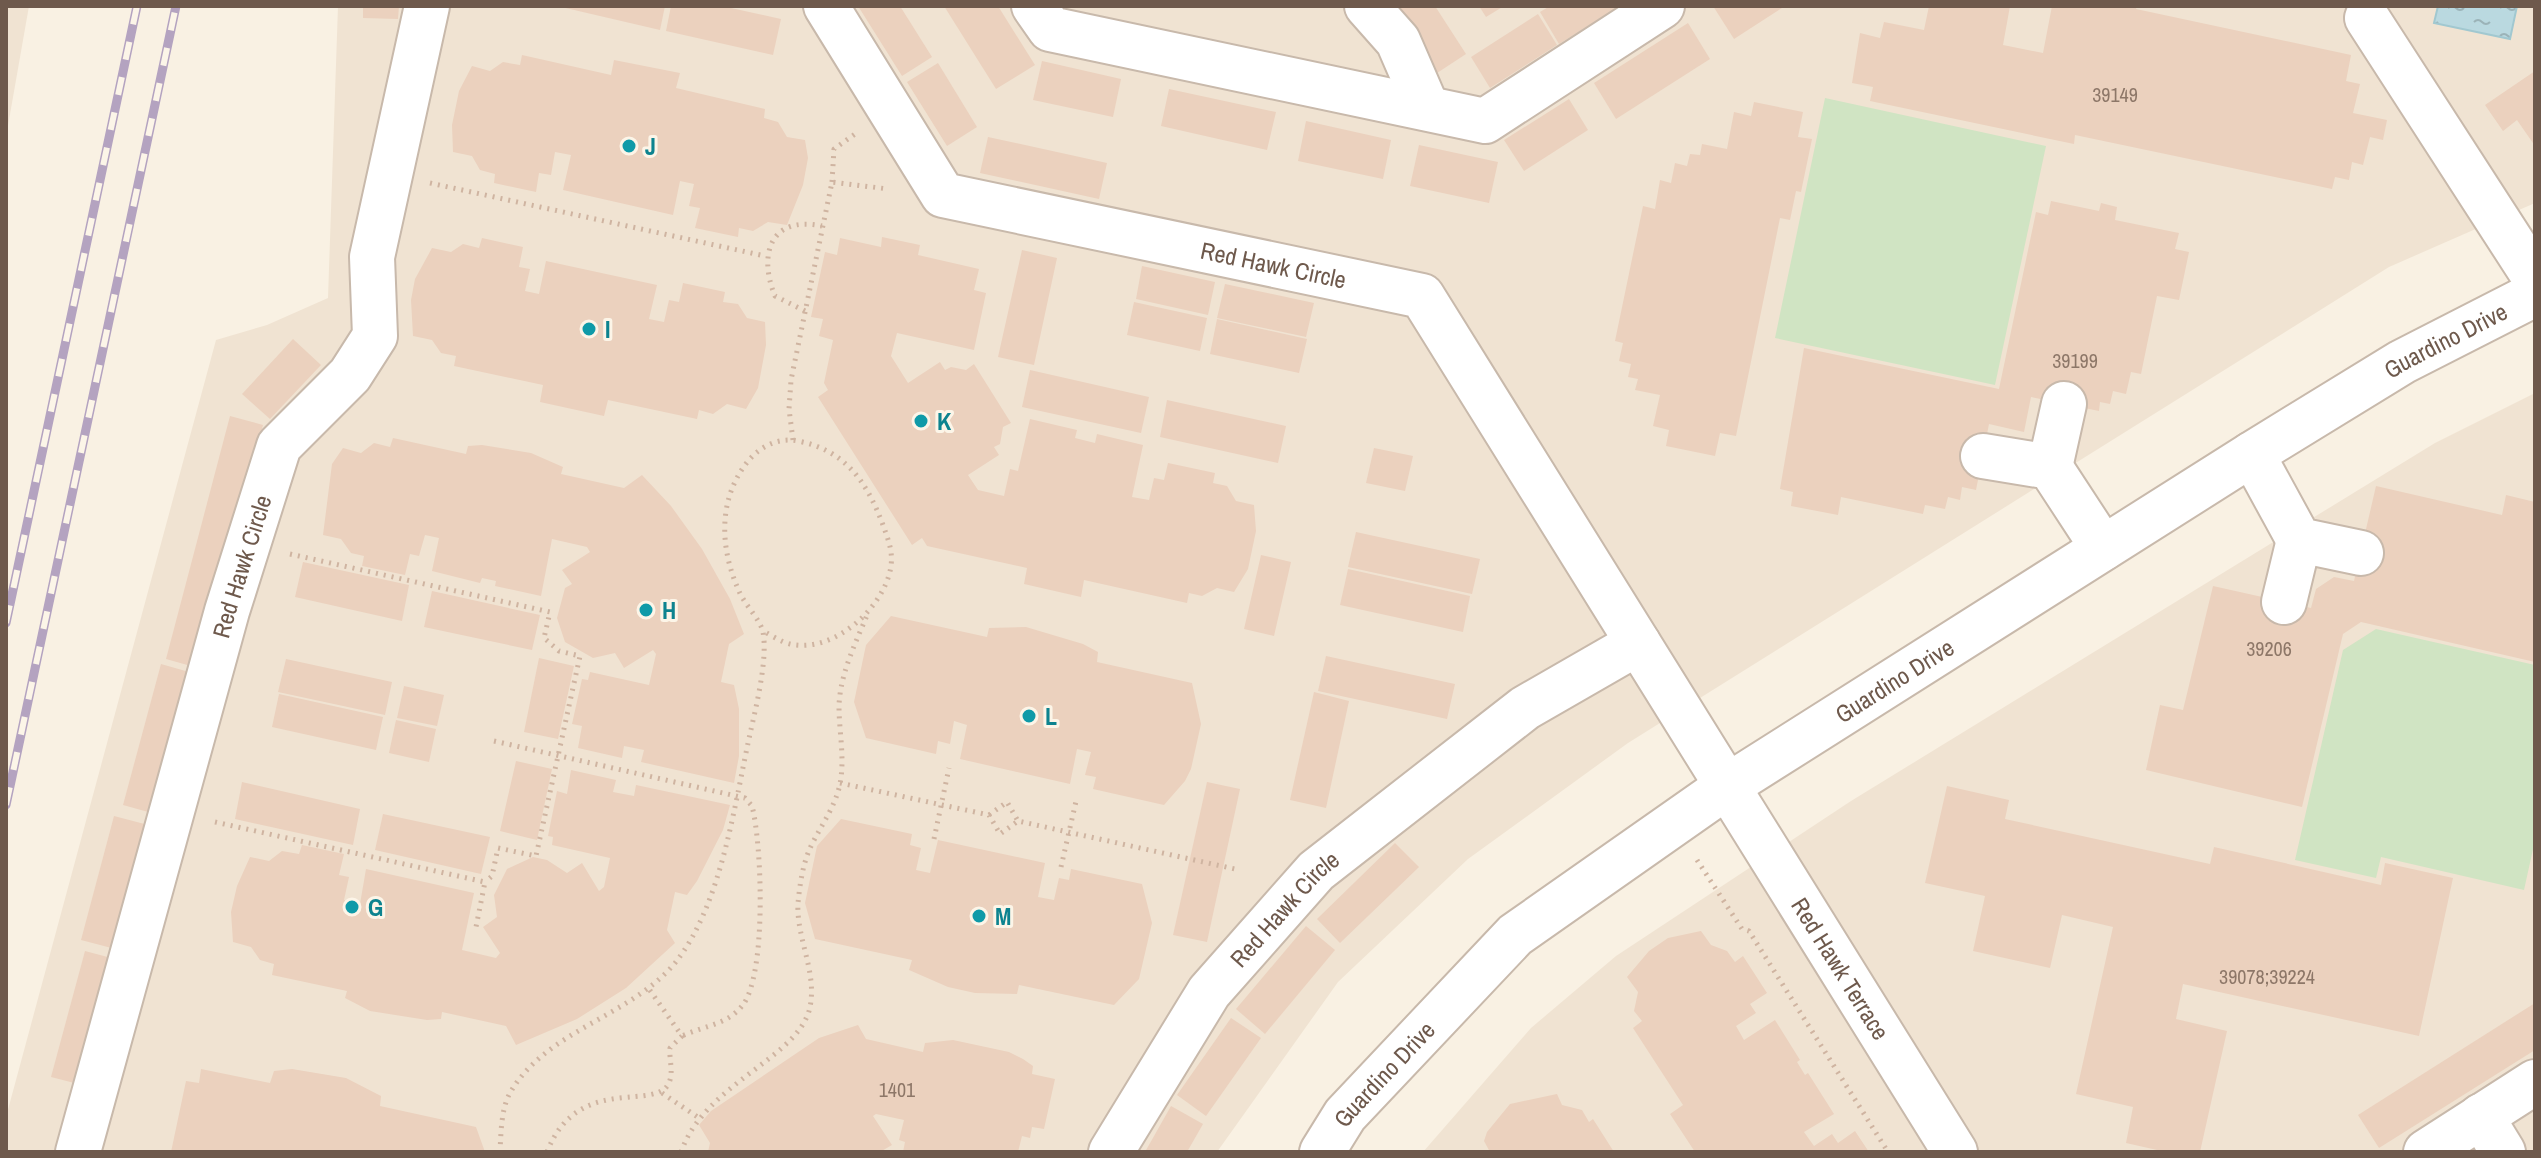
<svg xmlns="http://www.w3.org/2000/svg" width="2541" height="1158" font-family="'Archivo Narrow',sans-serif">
<defs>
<pattern id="water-ripples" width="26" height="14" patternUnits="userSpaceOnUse" patternTransform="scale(2)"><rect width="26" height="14" fill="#bad9e0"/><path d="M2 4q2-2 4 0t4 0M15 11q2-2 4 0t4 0" fill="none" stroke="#9bb3b8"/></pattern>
</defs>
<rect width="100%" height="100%" fill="#f9f1e3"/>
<g fill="#f0e3d2">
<polygon points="6,6 29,6 6,137"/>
<polygon points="338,6 2535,6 2535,203 2389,267 1628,743 1468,859 1338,982 1217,1152 6,1152 6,1117 216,340 267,325 328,298"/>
<polygon points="2535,393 2535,1152 1423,1152 1531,1028 1616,956 1851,801 2435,443"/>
</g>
<g fill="#d0e4c3">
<polygon points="1825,98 2046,146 1995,385 1775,338"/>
<polygon points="2376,629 2535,665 2535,840 2524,890 2381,857 2376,878 2295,860 2343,650"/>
</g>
<polygon fill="url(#water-ripples)" stroke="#a1c8d0" stroke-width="2" points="2438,6 2517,6 2510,39 2434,23"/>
<g fill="#ebd1be">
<polygon points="363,6 399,6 398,19 363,18"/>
<polygon points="557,6 665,6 660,30"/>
<polygon points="671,6 722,6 781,19 773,55 666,31"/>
<polygon points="858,6 900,6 932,57 902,76"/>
<polygon points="944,6 998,6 1035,65 996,89"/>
<polygon points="1396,6 1435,6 1466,54 1434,75"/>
<polygon points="1479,6 1504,6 1486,17"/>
<polygon points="1550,6 1620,6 1559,44 1540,12"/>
<polygon points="1713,6 1785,6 1734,39"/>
<polygon points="1929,6 2010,6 2003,45 2043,53 2052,6 2137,6 2136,9 2351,55 2346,81 2360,84 2353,113 2387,120 2383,140 2370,137 2363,165 2352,162 2349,180 2335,177 2332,189 2075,135 2074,144 1870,101 1873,87 1852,83 1860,33 1880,38 1884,22 1924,30"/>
<polygon points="1538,14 1557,45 1490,88 1471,57"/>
<polygon points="1688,23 1710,59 1616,119 1594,83"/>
<polygon points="522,55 611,75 614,60 680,73 676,88 765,109 764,118 778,122 787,137 805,140 808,158 803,185 787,225 768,222 753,231 739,228 738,237 695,228 700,208 689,206 694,184 680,181 673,215 563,190 571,155 555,152 551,175 539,173 536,192 494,183 495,174 480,170 472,156 453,152 452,125 459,91 472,66 490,71 503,62 520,65"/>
<polygon points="1042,61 1121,79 1113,117 1033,100"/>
<polygon points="938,63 977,127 947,146 907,82"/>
<polygon points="2535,71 2535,146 2517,120 2503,131 2485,105"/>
<polygon points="1169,89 1276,112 1267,150 1161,126"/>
<polygon points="1569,99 1588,130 1524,171 1504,140"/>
<polygon points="1754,102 1803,112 1798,137 1812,139 1801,192 1796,191 1790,220 1780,218 1736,436 1720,433 1715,456 1666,446 1669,430 1653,426 1660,395 1635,390 1638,379 1628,377 1631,364 1619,361 1623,343 1615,341 1643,206 1655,209 1660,180 1671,183 1675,163 1687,166 1690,154 1700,155 1702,144 1727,149 1734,112 1751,116"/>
<polygon points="1306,121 1391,140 1383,179 1298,161"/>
<polygon points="988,137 1107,163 1099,199 980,173"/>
<polygon points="1419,145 1498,162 1489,203 1410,186"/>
<polygon points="2051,201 2099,211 2101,203 2117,207 2115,220 2179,233 2175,249 2189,252 2179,300 2157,296 2141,374 2131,372 2126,394 2113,391 2110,404 2100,402 2099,411 2031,397 2024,432 1989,424 1976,490 1962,487 1960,500 1948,497 1945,509 1925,505 1923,514 1841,497 1838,515 1791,506 1793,492 1780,489 1804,348 1999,389 2036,212 2048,215"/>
<polygon points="882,237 920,245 918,255 979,269 974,290 986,293 974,350 897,333 891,356 908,383 940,362 945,370 951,367 966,370 974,364 1011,423 1003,427 1000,444 994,447 999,455 968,475 978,490 1004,496 1010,469 1018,471 1030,419 1077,430 1075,438 1095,443 1097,434 1143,445 1132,497 1149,500 1154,478 1164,480 1168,463 1215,473 1213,483 1227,486 1236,501 1254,505 1256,531 1248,569 1234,592 1217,588 1202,596 1189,593 1187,603 1084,580 1081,597 1024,584 1027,568 927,546 922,538 912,545 818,397 828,390 824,383 833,340 819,336 823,319 811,317 825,252 837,255 840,238 881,247"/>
<polygon points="482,238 523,247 519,267 530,269 525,291 539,294 546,261 657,285 649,319 664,322 669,300 679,302 683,283 725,292 723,302 738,304 747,318 765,322 766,345 758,388 746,409 727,404 713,414 699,410 697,419 608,400 604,416 540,402 543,385 454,366 456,356 441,353 432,340 413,336 411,300 415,279 432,248 451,252 463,244 479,248"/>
<polygon points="1022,250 1057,258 1034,365 998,357"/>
<polygon points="1142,266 1215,282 1208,315 1136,299"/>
<polygon points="1225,284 1314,303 1306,337 1217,318"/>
<polygon points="1134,302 1207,318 1200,351 1127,335"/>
<polygon points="1217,319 1307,339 1299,373 1210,354"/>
<polygon points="293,339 321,365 270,419 242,394"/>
<polygon points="1030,370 1149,397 1141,433 1022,407"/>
<polygon points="1167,400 1286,426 1278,463 1160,437"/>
<polygon points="230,416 263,425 198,668 166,659"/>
<polygon points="393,438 466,454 468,446 482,445 531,453 563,467 561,474 624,488 642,475 671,506 702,549 730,599 744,634 729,644 721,682 734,685 739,709 739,756 734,783 641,762 644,750 624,746 622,758 578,748 582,726 572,724 582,679 588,680 590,672 649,685 656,654 653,650 624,668 615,653 593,658 565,642 557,618 565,588 572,584 562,570 590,552 587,547 552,539 541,596 495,586 496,581 482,578 480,583 432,571 439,538 425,535 419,556 410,554 405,575 362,566 364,556 351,553 341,539 323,535 332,464 343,448 361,453 374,443 390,447"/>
<polygon points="1374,448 1413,456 1405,491 1366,483"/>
<polygon points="2376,486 2502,515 2506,495 2535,502 2535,662 2361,622 2343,634 2302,807 2146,770 2160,705 2183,710 2213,586 2311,608 2316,589 2334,577 2354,581"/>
<polygon points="1356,532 1480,559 1472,594 1348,567"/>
<polygon points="1261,555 1291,562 1274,636 1244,629"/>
<polygon points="303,562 409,585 402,621 295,597"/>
<polygon points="1348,569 1470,596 1463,632 1340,605"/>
<polygon points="432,591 540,615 532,650 424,627"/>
<polygon points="891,616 987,637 989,628 1026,627 1083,644 1098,652 1097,662 1192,683 1201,724 1191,769 1185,781 1164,805 1093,789 1096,777 1085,775 1091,752 1077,749 1070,784 960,759 967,725 954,721 950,744 938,741 936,754 866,738 854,702 866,645"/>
<polygon points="1326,656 1455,684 1447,719 1318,691"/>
<polygon points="539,658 574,666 558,739 524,732"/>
<polygon points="286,659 392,682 385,715 278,692"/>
<polygon points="161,664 196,674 159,815 123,805"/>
<polygon points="404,686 444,695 437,726 397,718"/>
<polygon points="1314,692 1349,701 1326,808 1290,800"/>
<polygon points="279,694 383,717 376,750 272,727"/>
<polygon points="396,720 436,729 429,762 389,753"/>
<polygon points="516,761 552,769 537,840 500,831"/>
<polygon points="571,770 616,780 613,792 634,796 636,785 730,805 723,830 697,881 687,895 675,892 667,930 675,943 626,988 577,1019 516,1045 506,1026 442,1012 441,1019 427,1020 370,1011 345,998 347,991 272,975 274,964 260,960 251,947 233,942 231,912 237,886 250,857 269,861 282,851 299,854 302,845 344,854 339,875 349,877 344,900 360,904 366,869 474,893 462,950 496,958 500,953 483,927 497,917 494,895 507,869 533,857 547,860 567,873 582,863 599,891 604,887 610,858 552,845 553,837 548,836 557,791 567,794"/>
<polygon points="242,782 360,809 353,845 235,819"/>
<polygon points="1207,782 1240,789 1207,942 1173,935"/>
<polygon points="1947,786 2009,800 2005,819 2210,864 2214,847 2381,885 2385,863 2453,878 2419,1036 2183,984 2176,1019 2227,1031 2200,1152 2166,1152 2126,1143 2133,1107 2076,1094 2113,927 2062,915 2050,968 1973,951 1985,896 1925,883"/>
<polygon points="383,814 490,837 481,874 375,850"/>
<polygon points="114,816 156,827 123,951 81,940"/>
<polygon points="841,819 912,834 910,845 921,848 916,870 930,873 938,840 1045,863 1038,897 1054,900 1059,878 1069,880 1071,869 1142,884 1152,923 1139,979 1114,1005 1019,985 1017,994 975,993 948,987 909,970 912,960 815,939 805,903 817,846"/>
<polygon points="1395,843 1419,867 1340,943 1317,919"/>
<polygon points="1306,926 1335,950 1265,1034 1236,1009"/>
<polygon points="1701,931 1711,945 1727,951 1735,962 1743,956 1767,993 1750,1004 1756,1013 1736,1026 1744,1040 1775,1020 1800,1060 1797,1062 1805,1075 1808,1073 1834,1114 1804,1132 1814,1146 1832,1134 1838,1143 1855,1131 1869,1152 1695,1152 1670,1114 1683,1105 1633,1028 1642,1021 1634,1011 1638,992 1627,977 1649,951 1668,938"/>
<polygon points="85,951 119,960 86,1086 51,1077"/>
<polygon points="2535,1003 2535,1050 2379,1148 2358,1115"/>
<polygon points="1231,1018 1261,1038 1206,1116 1177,1095"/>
<polygon points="858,1025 866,1039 923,1052 925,1043 953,1040 1009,1052 1023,1059 1033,1066 1032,1074 1055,1079 1044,1129 1032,1127 1030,1138 1022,1136 1018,1152 903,1152 905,1142 899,1140 904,1120 876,1114 873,1116 892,1145 880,1152 708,1152 710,1143 699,1125 711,1111 819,1038"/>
<polygon points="201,1069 270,1083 274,1071 292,1069 346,1078 381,1096 380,1106 476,1127 485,1152 171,1152 186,1081 199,1083"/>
<polygon points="1557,1094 1562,1105 1582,1110 1589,1122 1593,1119 1614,1152 1490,1152 1484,1141 1487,1132 1510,1104"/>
<polygon points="1171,1106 1203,1124 1187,1152 1145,1152"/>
</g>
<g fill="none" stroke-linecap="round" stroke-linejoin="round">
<g stroke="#c8b9ab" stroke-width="48">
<g id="minor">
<path id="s1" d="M826,6L943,195L1422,296L1955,1152"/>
<polyline points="1034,6 1050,29 1485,121 1662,6"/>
<polyline points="1367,6 1398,41 1427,108"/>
<polyline points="2367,18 2535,278"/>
<polyline points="2252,454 2299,540 2361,553"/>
<polyline points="1983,456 2050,467 2103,548"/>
<polyline points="2050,467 2064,404"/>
<polyline points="2284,602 2299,540"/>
<polyline points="2481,1116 2503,1152"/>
<path id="s2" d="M78,1152L227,611L279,446L350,375L375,336L372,257L427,6"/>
<path id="s3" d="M1111,1152L1209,992L1316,871L1525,708L1638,643"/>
<path id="s4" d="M1322,1152L1345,1115L1515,935L1726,787L2252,454L2402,362L2535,294"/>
<polyline points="2426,1152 2535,1082"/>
</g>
</g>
<g stroke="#cfb4a1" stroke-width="5" stroke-dasharray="2 6" stroke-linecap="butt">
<polyline points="832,182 834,149 855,134"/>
<polyline points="430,183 765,256"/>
<path d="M805,311L775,296C758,255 770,215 822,226"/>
<polyline points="793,440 789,409 791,380 832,182 888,189"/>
<polyline points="290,554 550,612 544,638 559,651 580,656 536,856 498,848 492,876 485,882"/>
<path d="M494,741L745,798L752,806C762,844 767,976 742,1006C727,1025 703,1026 682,1036"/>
<polyline points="840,783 989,815 1000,834 1018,821 1235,869"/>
<polyline points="989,815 1007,802 1018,821"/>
<polyline points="215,822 485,882 476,927"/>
<polyline points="934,839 949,768"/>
<polyline points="1697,860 1742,929 1749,931 1888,1152"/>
<polyline points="1061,867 1077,797"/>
<polyline points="662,1093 699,1118"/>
<path d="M500,1152C501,1133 501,1109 510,1093C546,1030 630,1017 675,963C722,904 734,806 750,734C756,707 768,659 763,632C760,619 744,604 739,591C719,547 718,497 749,460C761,446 779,437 798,441C845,450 867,482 883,525C888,539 893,551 891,566C885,607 834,654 790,644C781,642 771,635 763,631"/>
<path d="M547,1152C579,1070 660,1115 670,1080C673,1070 669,1058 670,1048L682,1036L649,989"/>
<path d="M681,1152C705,1084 794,1060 809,1011C819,975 796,939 798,903C800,883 803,862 812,844C822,824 835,807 840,784C845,758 839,732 839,706C840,674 856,642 868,613"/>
</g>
<use href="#minor" stroke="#fff" stroke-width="44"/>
<g stroke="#b4a3c0" stroke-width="9">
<g id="rail">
<polyline points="6,623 137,6"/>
<polyline points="6,805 176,6"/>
</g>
</g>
<use href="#rail" stroke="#fcf5e8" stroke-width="6" stroke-dasharray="18" stroke-linecap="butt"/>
</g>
<g fill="#0f9aa8" stroke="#fcf5e8" stroke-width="3">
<circle cx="629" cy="146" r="8"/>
<circle cx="589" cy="329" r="8"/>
<circle cx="921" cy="421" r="8"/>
<circle cx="646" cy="610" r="8"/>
<circle cx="1029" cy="716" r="8"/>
<circle cx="352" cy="907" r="8"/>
<circle cx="979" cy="916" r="8"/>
</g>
<g text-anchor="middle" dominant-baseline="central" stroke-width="6" stroke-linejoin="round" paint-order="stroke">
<g font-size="20" fill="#8d7768">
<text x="2115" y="94">39149</text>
<text x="2075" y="360">39199</text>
<text x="2269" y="648">39206</text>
<text x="2267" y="976">39078;39224</text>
<text x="897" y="1089">1401</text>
</g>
<g font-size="24" font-weight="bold" fill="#0d838f" stroke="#fcf5e8" text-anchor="start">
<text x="645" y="146">J</text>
<text x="605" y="329">I</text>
<text x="937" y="421">K</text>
<text x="662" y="610">H</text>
<text x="1045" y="716">L</text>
<text x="368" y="907">G</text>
<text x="995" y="916">M</text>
</g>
<g font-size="24" fill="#6e594c" stroke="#fcf5e8">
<text stroke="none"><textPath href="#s1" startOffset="560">Red Hawk Circle</textPath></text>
<text stroke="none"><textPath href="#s4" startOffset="1396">Guardino Drive</textPath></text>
<text stroke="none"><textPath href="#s2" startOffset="608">Red Hawk Circle</textPath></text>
<text stroke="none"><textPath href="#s4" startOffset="748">Guardino Drive</textPath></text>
<text stroke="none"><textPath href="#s3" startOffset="300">Red Hawk Circle</textPath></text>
<text stroke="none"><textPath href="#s1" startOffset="1504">Red Hawk Terrace</textPath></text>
<text stroke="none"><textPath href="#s4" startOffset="100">Guardino Drive</textPath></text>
</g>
</g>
<rect width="2541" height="1158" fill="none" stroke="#6e594c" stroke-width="16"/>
</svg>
